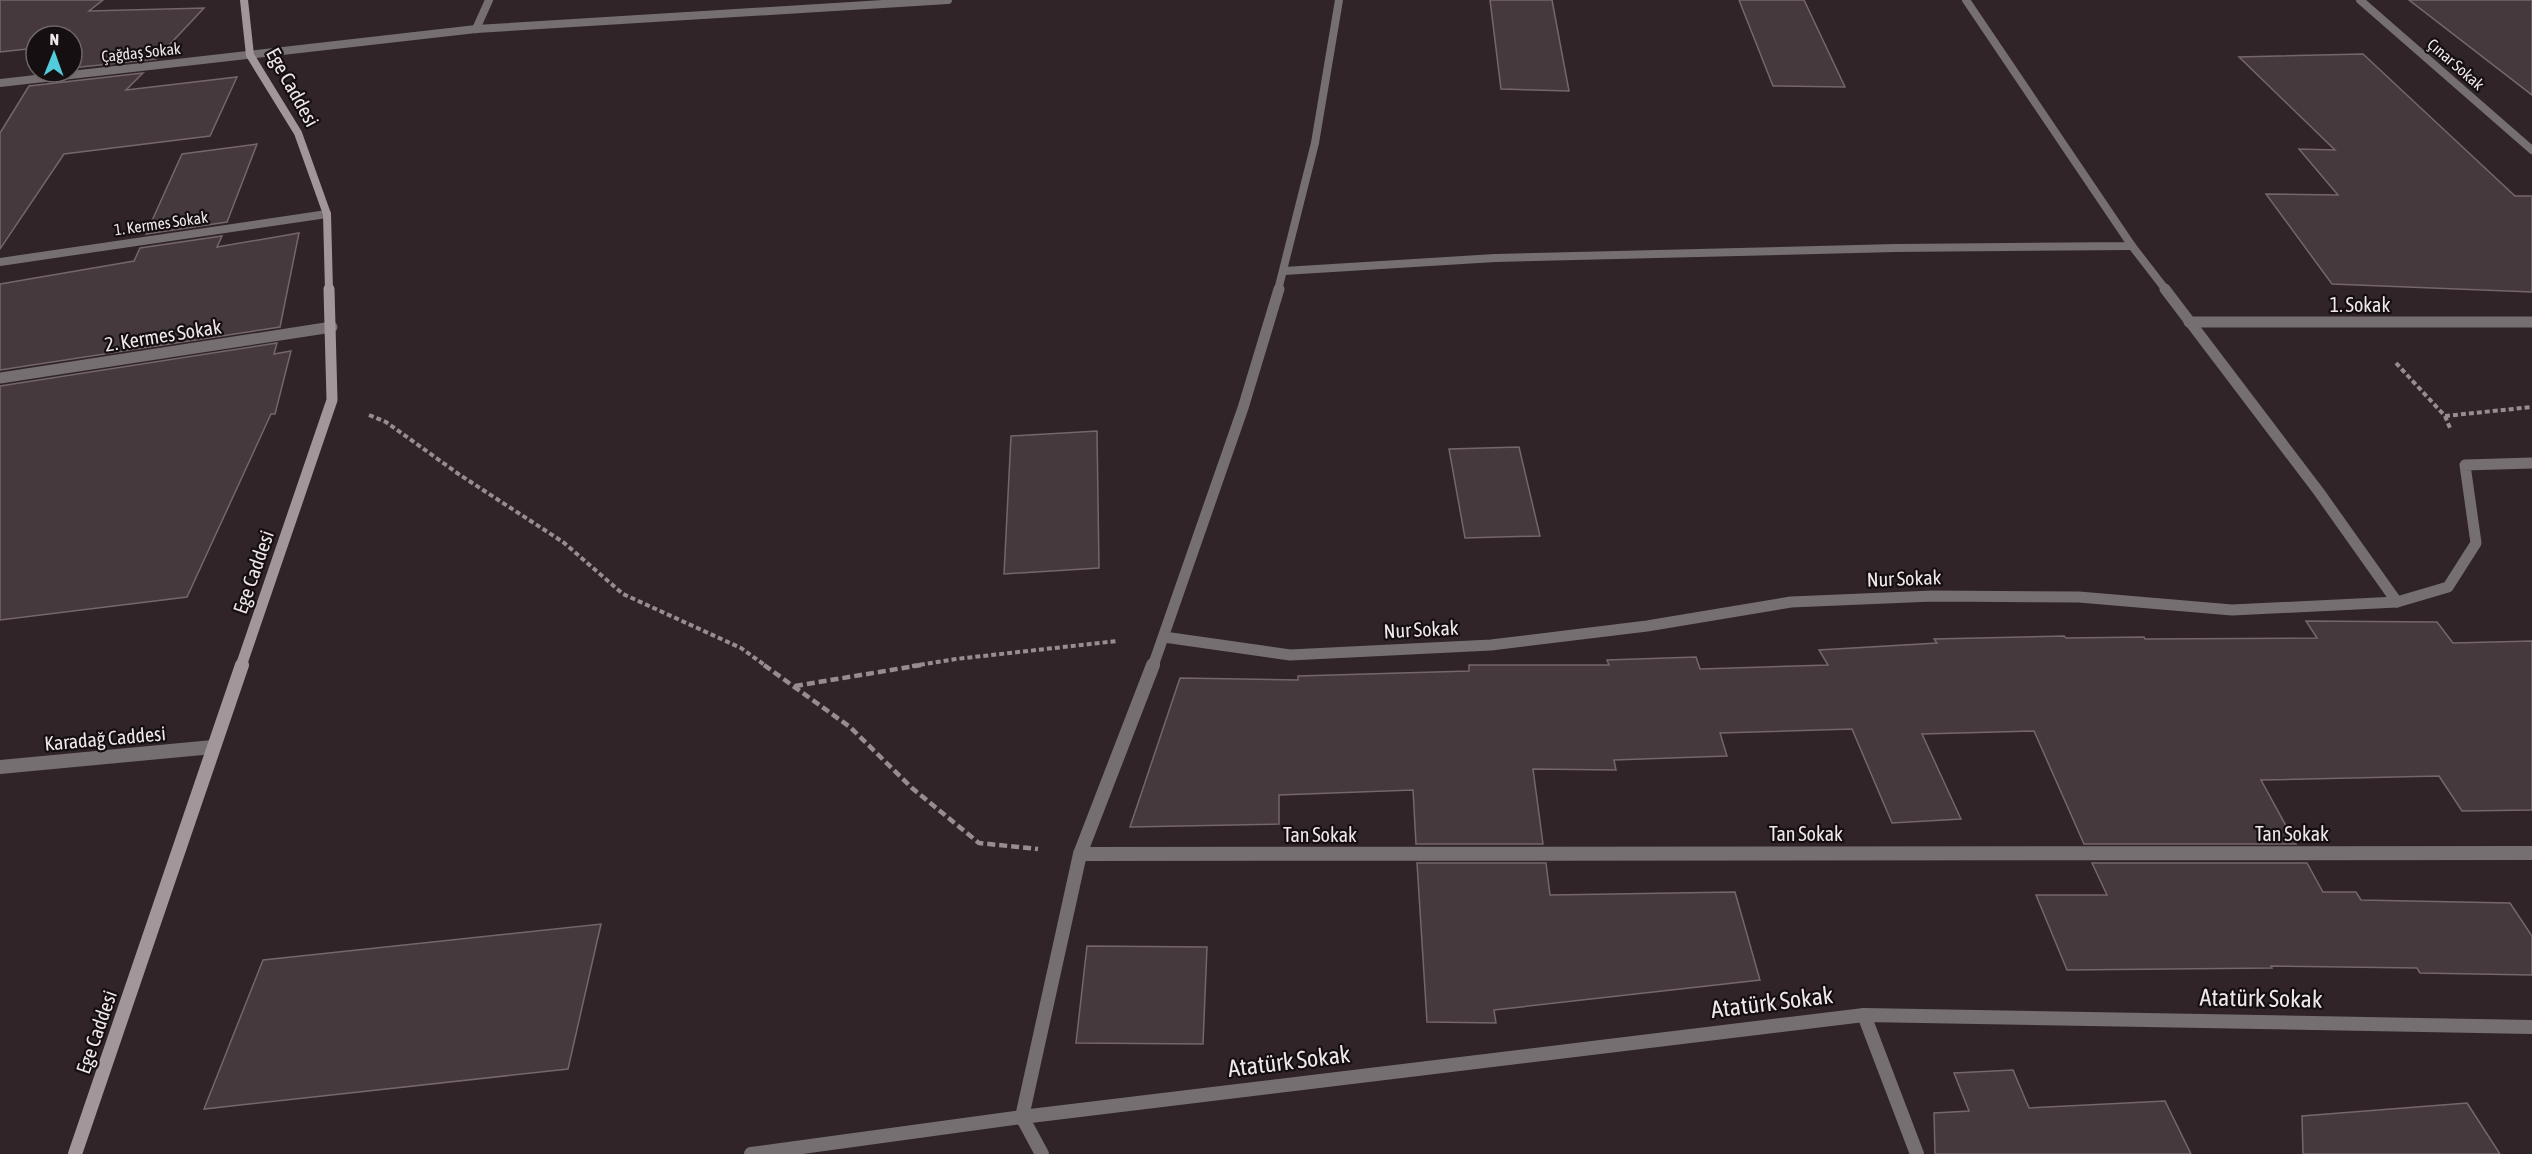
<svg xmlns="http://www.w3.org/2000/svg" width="2532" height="1154" font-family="'Asap Condensed',sans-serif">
<rect width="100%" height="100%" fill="#302428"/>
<g fill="#46393d" stroke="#74666a" stroke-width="1.5">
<polygon points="0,0 103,0 89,11 204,8 156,59 72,68 72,36 60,36 62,34 59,36 36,36 36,48 0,52"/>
<polygon points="1490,0 1552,0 1569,91 1501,89"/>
<polygon points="1739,0 1804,0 1845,87 1773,86"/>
<polygon points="2409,0 2532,0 2532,95"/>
<polygon points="2363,54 2515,196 2532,196 2532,292 2332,284 2266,194 2338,195 2299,149 2335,150 2239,57"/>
<polygon points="143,73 126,90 237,77 210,136 64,154 0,249 0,133 29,86"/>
<polygon points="257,144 227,222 146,234 182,154"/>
<polygon points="299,233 280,327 0,370 0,284 134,261 140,248 222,236 217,247"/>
<polygon points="277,343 274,354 291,351 275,414 271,414 187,597 0,620 0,386"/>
<polygon points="1097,431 1099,568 1004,574 1011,436"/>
<polygon points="1519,447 1540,536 1465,538 1449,449"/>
<polygon points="2306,621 2437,622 2453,643 2532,641 2532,810 2462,811 2439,776 2261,780 2296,844 2084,844 2034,731 1922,734 1961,819 1892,823 1852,729 1720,733 1727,756 1614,760 1616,770 1533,769 1543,844 1416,844 1413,790 1279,795 1279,824 1130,827 1180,678 1298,680 1298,676 1469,671 1469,665 1609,665 1607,660 1696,657 1700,669 1828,665 1819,650 1937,643 1934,639 2064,636 2066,638 2144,637 2145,639 2317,638"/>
<polygon points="1417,863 1546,863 1550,895 1735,892 1760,980 1494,1010 1496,1023 1427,1022"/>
<polygon points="2092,863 2307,863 2323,892 2356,892 2361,900 2510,903 2532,936 2532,975 2420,973 2417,968 2271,966 2272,968 2067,970 2036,895 2107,895"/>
<polygon points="601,924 568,1069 204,1109 263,960"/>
<polygon points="1087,946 1207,947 1203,1044 1076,1043"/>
<polygon points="2013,1070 2029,1108 2165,1101 2191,1154 1935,1154 1934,1113 1969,1111 1954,1073"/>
<polygon points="2467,1103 2500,1154 2303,1154 2302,1116"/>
</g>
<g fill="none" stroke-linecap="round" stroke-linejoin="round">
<g stroke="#978d90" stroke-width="4" stroke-dasharray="5 3" stroke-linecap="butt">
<polyline points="2396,363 2445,416 2450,428"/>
<polyline points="369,415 386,422 460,475 563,542 623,594 741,648 766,666"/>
<polyline points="2445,416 2532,407"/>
<polyline points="912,666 956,659 1117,641"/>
</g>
<g stroke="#978d90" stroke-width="4.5" stroke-dasharray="8 4" stroke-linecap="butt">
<polyline points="764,665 850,727 912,788 979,843 1038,849"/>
<polyline points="795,686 921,665"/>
</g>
<g stroke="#756f71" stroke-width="8">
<polyline points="2360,0 2532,150"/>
<polyline points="476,29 489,0"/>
<polyline points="0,83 476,29 948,0"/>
<polyline points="2132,246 2166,290"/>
<polyline points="0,262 327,214"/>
<polyline points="1284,271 1495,258 1896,248 2132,246 1966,0"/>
<polyline points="1278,290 1315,143 1339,0"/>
</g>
<g stroke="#756f71" stroke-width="11">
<polyline points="2165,289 2319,492 2397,602"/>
<polyline points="2189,322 2532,322"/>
<polyline points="0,378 332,327"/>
<polyline points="1164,637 1290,655 1491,645 1647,626 1791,602 1933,596 2079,597 2232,610 2397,602 2448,587 2476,543 2465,465 2532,463"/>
<polyline points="1153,666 1243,408 1279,289"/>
</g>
<g stroke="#756f71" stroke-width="14">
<polyline points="0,767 213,747"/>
<polyline points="1080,854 2532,853"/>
<polyline points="1864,1015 1917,1154"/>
<polyline points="751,1154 1022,1117 1080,854 1153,665"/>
<polyline points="1042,1154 1022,1117 1864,1015 2532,1027"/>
</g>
<polyline stroke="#a1979a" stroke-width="8" points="244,0 250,55 298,133 327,214 329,290"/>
<polyline stroke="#a1979a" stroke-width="11" points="241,666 332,400 329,289"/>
<polyline stroke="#a1979a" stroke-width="14" points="75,1154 242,665"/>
</g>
<g text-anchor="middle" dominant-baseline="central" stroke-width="4.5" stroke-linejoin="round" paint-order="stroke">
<g font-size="16" fill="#f0e7ea" stroke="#150f11">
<text transform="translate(141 52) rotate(-6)">Çağdaş Sokak</text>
<text transform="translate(2456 64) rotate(41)">Çınar Sokak</text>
<text transform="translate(161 223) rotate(-8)">1. Kermes Sokak</text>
</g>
<g font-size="20" fill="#f0e7ea" stroke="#150f11">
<text transform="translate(293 87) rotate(61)">Ege Caddesi</text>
<text x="2360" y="304">1. Sokak</text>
<text transform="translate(163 335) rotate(-9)">2. Kermes Sokak</text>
<text transform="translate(253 572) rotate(-71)">Ege Caddesi</text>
<text transform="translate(1904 578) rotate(-2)">Nur Sokak</text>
<text transform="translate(1421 629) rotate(-3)">Nur Sokak</text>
<text transform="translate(105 738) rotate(-5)">Karadağ Caddesi</text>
<text x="1806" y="833">Tan Sokak</text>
<text x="2292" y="833">Tan Sokak</text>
<text x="1320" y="834">Tan Sokak</text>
<text transform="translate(96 1032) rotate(-71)">Ege Caddesi</text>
</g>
<g font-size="24" fill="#f0e7ea" stroke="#150f11">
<text transform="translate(2261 998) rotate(1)">Atatürk Sokak</text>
<text transform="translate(1772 1002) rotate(-7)">Atatürk Sokak</text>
<text transform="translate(1289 1061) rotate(-7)">Atatürk Sokak</text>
</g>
</g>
<g transform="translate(54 54) rotate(1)"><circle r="28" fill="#150f11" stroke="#6d6568" stroke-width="1.5"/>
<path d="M0-4.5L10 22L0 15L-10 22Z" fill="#53cbda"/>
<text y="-9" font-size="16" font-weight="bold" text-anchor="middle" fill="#f0e7ea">N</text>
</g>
</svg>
